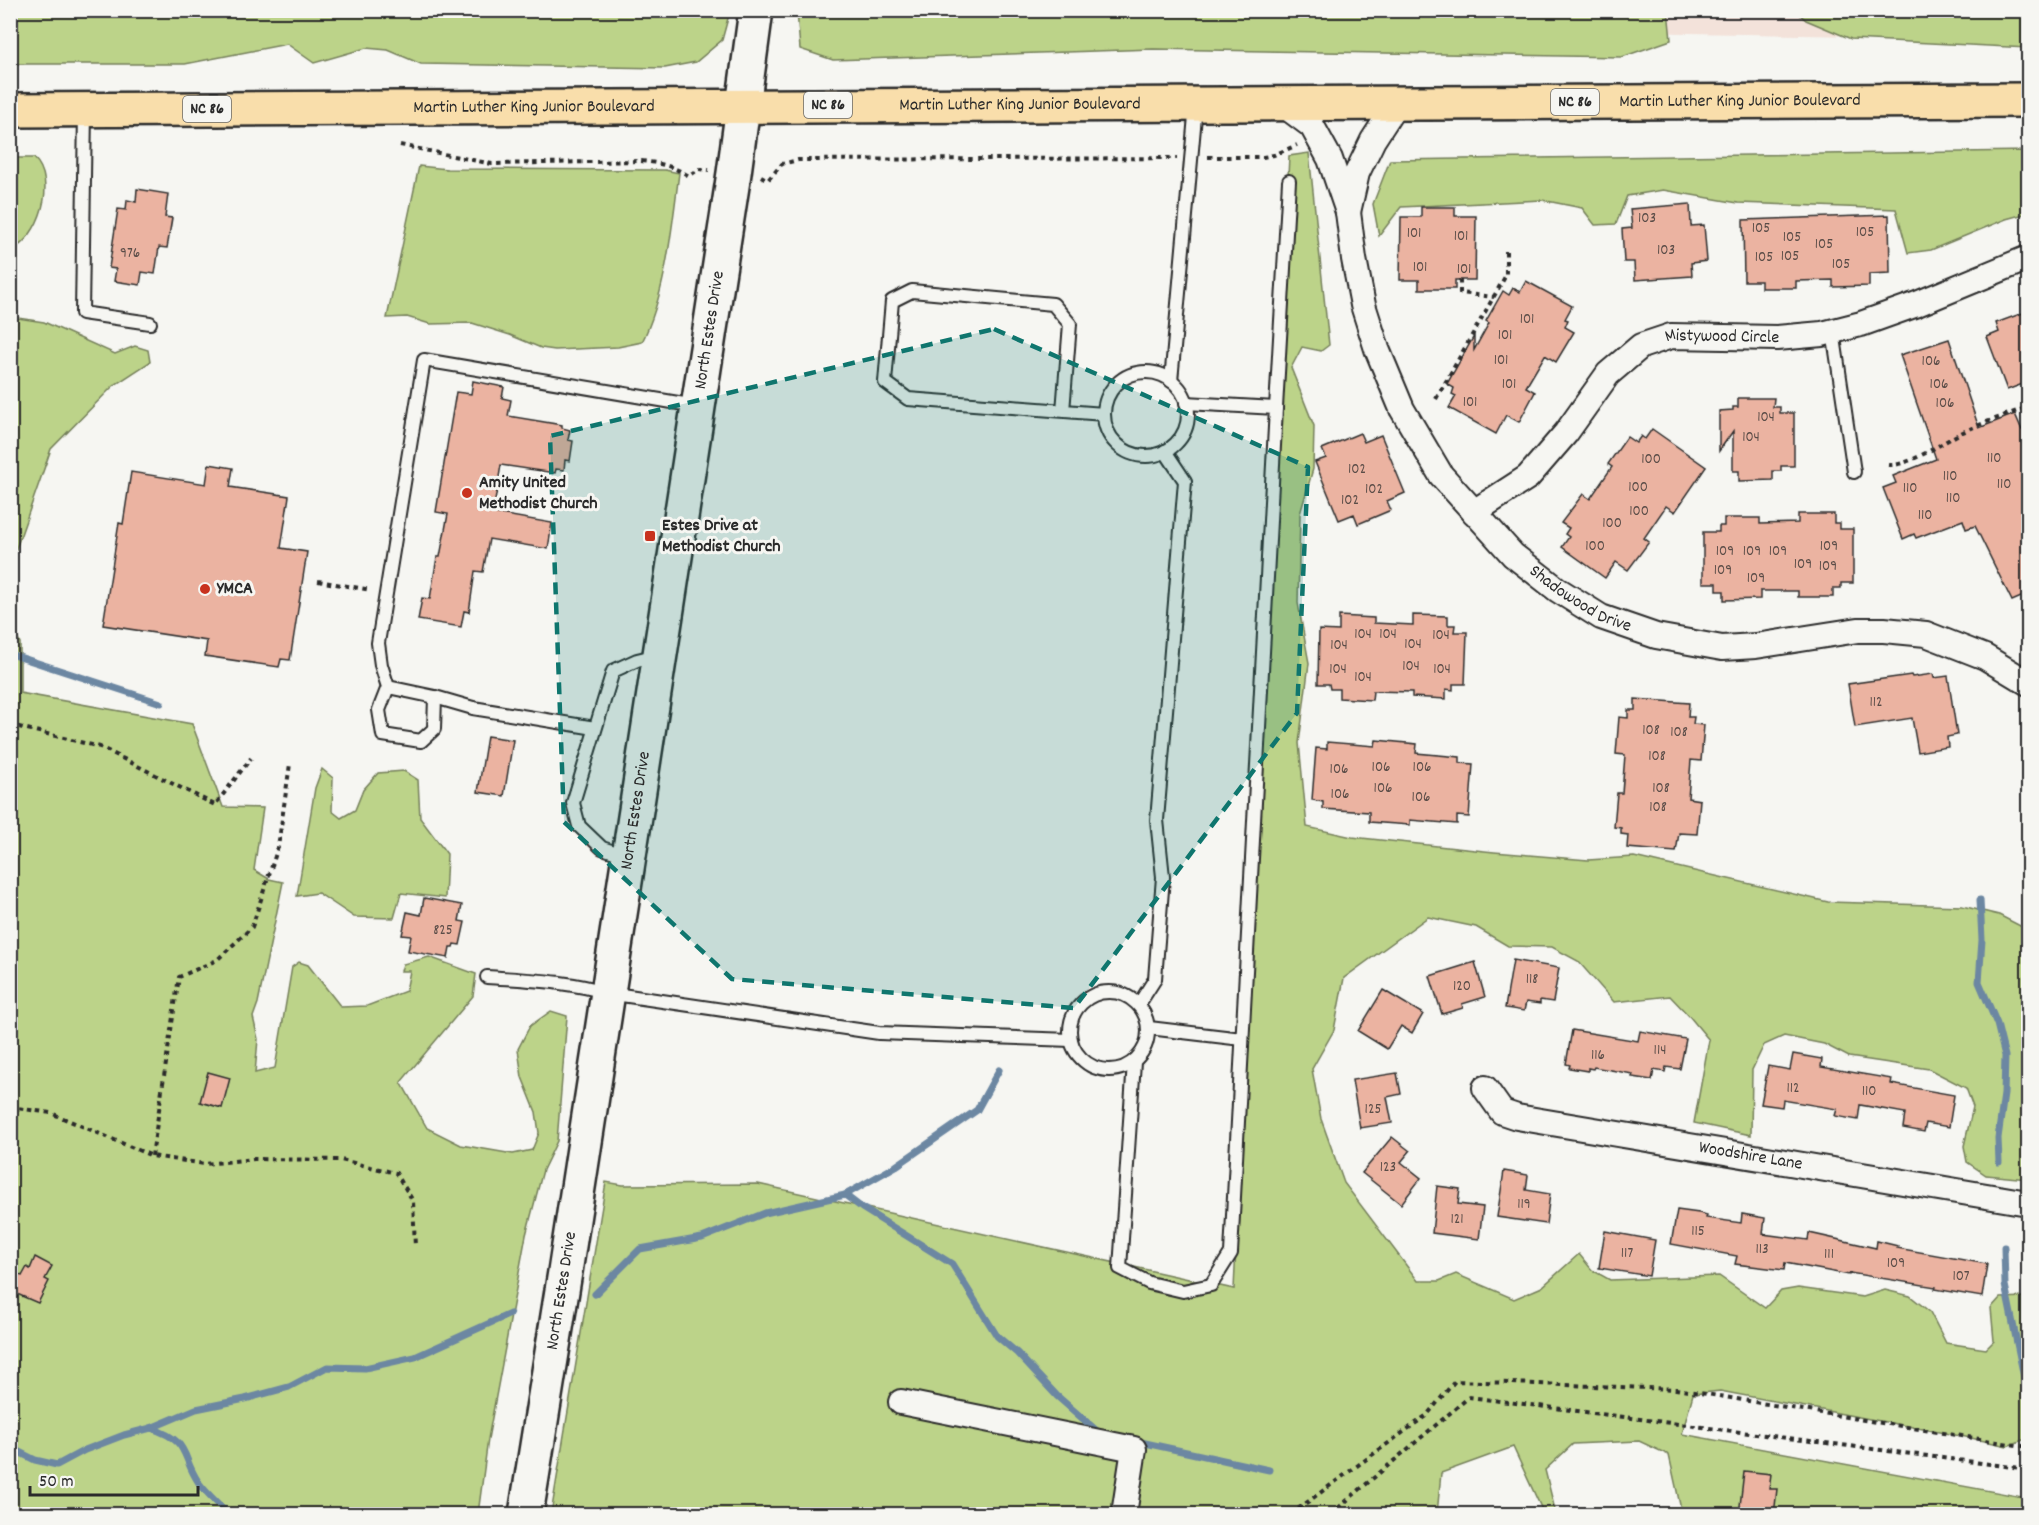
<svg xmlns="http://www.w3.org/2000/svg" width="2039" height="1525" font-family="Dekko,sans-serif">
<rect width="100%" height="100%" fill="#f6f6f2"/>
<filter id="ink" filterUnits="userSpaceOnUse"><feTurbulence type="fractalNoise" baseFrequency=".0167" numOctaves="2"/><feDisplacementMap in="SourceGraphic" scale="12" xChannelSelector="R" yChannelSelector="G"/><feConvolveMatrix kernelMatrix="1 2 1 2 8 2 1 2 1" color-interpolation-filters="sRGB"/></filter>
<g filter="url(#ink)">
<polygon fill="#f3e2da" points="1351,10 2028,11 2028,39 1351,27"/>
<g fill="#bcd389" stroke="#747f5a" stroke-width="1.5">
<polygon points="1668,10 1671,40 1622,57 1153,49 833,60 800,49 797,11"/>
<polygon points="10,11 11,10 730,11 722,40 696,62 665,68 421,64 388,50 366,48 314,63 287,44 185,64 14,64 11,62"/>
<polygon points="1796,11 2028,11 2028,48 1851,39 1806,20"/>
<polygon points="2028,151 2028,213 2006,219 1931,250 1908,253 1896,209 1738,203 1663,190 1627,196 1616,224 1595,225 1582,208 1542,200 1401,207 1379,236 1373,204 1390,160"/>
<polygon points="1309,153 1329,345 1321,351 1302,347 1291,368 1314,426 1313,469 1300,514 1298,603 1309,663 1299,743 1307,827 1352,837 1494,852 1588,860 1634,857 1828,902 1962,906 1999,915 2028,930 2028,1060 2026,1065 2025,1121 2028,1129 2028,1179 1986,1175 1967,1162 1964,1146 1973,1107 1966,1088 1929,1069 1849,1057 1824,1044 1784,1036 1764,1045 1752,1070 1751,1135 1694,1123 1709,1040 1690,1017 1670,996 1614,1002 1578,961 1552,947 1508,946 1476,927 1428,917 1344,978 1334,1030 1312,1069 1321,1119 1344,1183 1418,1281 1439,1281 1456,1274 1514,1299 1542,1287 1579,1254 1592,1270 1610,1280 1719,1276 1765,1308 1781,1291 1798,1288 1863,1297 1885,1290 1910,1296 1930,1312 1946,1343 1986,1349 1994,1341 1991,1308 2000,1298 2024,1297 2028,1306 2028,1440 2023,1440 2007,1446 1971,1438 1720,1391 1693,1394 1682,1434 2028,1498 2028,1514 1682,1514 1669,1455 1639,1441 1573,1444 1545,1470 1556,1514 1544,1514 1513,1447 1441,1473 1437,1514 551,1514 606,1182 623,1185 758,1184 1234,1289 1289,156"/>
<path d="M11,158H34C58,181 39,239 11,250Z"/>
<path d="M419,166L447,169L665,170L679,173C672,227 666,294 642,342L618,347L555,350L541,348L510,335L472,323L430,324L407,317L387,318Z"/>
<polygon points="11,317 44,322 115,354 135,346 148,350 150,362 113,386 51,449 11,563"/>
<polygon points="10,621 20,643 20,693 192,724 223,807 263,808 254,870 269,879 283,882 258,1003 253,1017 258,1039 255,1073 275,1068 292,967 299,962 308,965 341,1007 367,1006 406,991 410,971 401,971 403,964 429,957 476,974 473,996 401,1082 427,1128 461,1145 513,1154 532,1150 539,1133 536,1112 522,1077 518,1049 530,1026 551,1011 567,1016 557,1141 543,1170 526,1235 488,1439 478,1514 11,1514"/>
<polygon points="322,769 333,778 332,811 341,818 355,810 363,790 378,773 404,771 418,780 420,818 447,854 445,898 401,893 394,918 354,917 318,893 297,896 315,788"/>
</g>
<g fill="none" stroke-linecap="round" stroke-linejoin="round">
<g stroke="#6c87a2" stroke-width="7">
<polyline points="10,654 161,703"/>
<polyline points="1980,900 1982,940 1979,982 1997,1024 2005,1056 2004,1094 1998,1138 1999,1162"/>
<polyline points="845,1195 862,1208 952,1264 997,1336 1017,1353 1057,1396 1098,1432 1102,1433"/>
<polyline points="2004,1247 2005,1285 2025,1382 2028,1388"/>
<polyline points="595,1294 640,1249 702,1238 765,1213 845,1195 896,1166 977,1110 999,1070"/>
<path d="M151,1428C192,1442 180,1455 199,1483C207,1494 219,1504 228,1514"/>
<polyline points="10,1441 15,1450 35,1460 57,1465 85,1450 124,1435 151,1428 196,1409 245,1399 289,1387 327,1367 365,1368 415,1357 510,1314"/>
<polyline points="1136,1441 1269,1470"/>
</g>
</g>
<g fill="#ebb3a1" stroke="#2b2b2b" stroke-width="1.5">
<polygon points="137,189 168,194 165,217 172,218 167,248 159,247 155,274 142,272 140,285 114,281 116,269 109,268 118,209 126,210 127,200 136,202"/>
<polygon points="1690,204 1691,226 1704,225 1707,261 1691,263 1692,276 1635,280 1634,262 1624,262 1622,229 1632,228 1630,209"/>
<polygon points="1421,207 1455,207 1455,216 1476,216 1475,280 1455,280 1455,289 1419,289 1419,280 1400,280 1401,217 1421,217"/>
<polygon points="1889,215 1890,273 1869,274 1869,286 1833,287 1833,280 1796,281 1796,288 1761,288 1761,281 1744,281 1743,220"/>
<polygon points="1526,281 1572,306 1565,319 1568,320 1565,327 1574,332 1556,362 1545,355 1526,387 1535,392 1519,422 1506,415 1496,434 1449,408 1456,396 1452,394 1454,388 1447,384 1474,336 1474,350 1489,323 1486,321 1503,291 1509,295 1513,288 1520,292"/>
<polygon points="2028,311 2028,382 2007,390 1987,337 1999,332 1996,323"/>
<polygon points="1949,339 1979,428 2015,414 2022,430 2028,428 2028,594 2012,601 1975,526 1966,529 1963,520 1916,538 1914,534 1903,539 1883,488 1896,483 1893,476 1936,459 1900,355"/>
<polygon points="473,381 504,387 502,398 511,400 508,416 562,425 562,428 570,430 568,440 573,441 570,461 565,460 564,470 556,469 555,473 501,465 493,513 552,523 548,549 489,539 483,572 475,571 469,612 464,611 461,627 418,620 422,598 430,599 437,557 440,557 448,514 436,512 456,392 471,394"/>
<polygon points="1738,398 1774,398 1773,407 1780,407 1780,413 1794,413 1794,466 1781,466 1781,471 1773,471 1773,480 1739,481 1739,471 1733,471 1733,431 1719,451 1719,411 1733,410 1733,407 1738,407"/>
<polygon points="1652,429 1706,467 1675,512 1666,506 1644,538 1649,542 1628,570 1616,562 1605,578 1562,547 1569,537 1565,534 1569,528 1561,523 1583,494 1590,499 1612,467 1608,464 1627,437 1636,443 1641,436 1645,439"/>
<polygon points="1360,433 1364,442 1381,435 1405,493 1387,501 1391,510 1358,524 1354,514 1339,520 1315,462 1326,458 1322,449"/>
<polygon points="209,464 233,468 230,487 289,496 281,548 307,552 290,660 281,659 279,667 205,656 207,641 103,625 119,523 123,524 131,472 206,484"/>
<polygon points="1798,514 1834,514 1834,523 1840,523 1840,529 1853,529 1853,583 1841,583 1841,588 1833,588 1833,597 1798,597 1798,591 1760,591 1760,599 1724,600 1724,591 1717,591 1717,583 1703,583 1703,532 1719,532 1719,526 1724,526 1724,518 1760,518 1760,524 1798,523"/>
<polygon points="1413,615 1448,616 1448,625 1455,625 1454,632 1467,632 1465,684 1453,684 1453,690 1446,689 1446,699 1412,697 1412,692 1373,691 1372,700 1339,698 1339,689 1330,689 1329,684 1318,684 1319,630 1339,631 1339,616 1374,618 1374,623 1413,625"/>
<polygon points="1933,674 1934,678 1948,676 1957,735 1947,737 1948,747 1918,752 1912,718 1855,727 1848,684 1911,675 1912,677"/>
<polygon points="1635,699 1689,703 1688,717 1694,717 1693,724 1704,725 1701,761 1691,760 1688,798 1700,800 1697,834 1679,833 1676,852 1627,848 1628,835 1621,834 1621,828 1614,827 1617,793 1622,793 1625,755 1616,754 1619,717 1628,718 1628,710 1635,710"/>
<polygon points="487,736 513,740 504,796 478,792"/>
<polygon points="1376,740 1417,744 1416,753 1460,757 1460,763 1473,764 1469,817 1457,816 1457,824 1410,820 1410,825 1369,822 1369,812 1323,809 1323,802 1312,800 1316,748 1327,749 1327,742 1375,746"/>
<polygon points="424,898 462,905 459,921 465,922 460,945 454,944 453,947 450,947 448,958 408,951 411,936 402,935 407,912 421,915"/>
<polygon points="1513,960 1559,968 1553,1002 1540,1000 1540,1004 1526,1002 1524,1011 1505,1008"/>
<polygon points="1475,962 1485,997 1462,1004 1463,1008 1442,1014 1430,976"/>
<polygon points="1383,990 1423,1014 1412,1033 1401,1026 1387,1049 1358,1031"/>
<polygon points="1572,1030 1638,1041 1640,1031 1686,1039 1680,1069 1666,1067 1665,1072 1654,1070 1652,1080 1632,1077 1633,1074 1594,1067 1593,1069 1588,1068 1588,1071 1569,1068 1570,1065 1566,1064"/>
<polygon points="1793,1054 1822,1059 1821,1067 1892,1079 1891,1084 1954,1095 1949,1127 1926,1123 1924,1132 1903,1128 1905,1113 1860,1105 1858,1120 1835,1116 1837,1109 1783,1100 1782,1107 1761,1104 1768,1066 1790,1070"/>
<polygon points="208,1072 230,1078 222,1108 200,1102"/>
<polygon points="1397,1073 1401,1094 1387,1097 1392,1123 1360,1128 1352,1080"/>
<polygon points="1392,1137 1410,1151 1401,1162 1421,1178 1401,1204 1362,1173"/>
<polygon points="1504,1171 1528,1175 1526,1190 1550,1194 1546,1224 1497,1217"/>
<polygon points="1437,1186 1460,1189 1458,1204 1483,1207 1479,1239 1432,1233"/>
<polygon points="1677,1210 1699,1213 1707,1215 1706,1218 1741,1223 1742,1214 1765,1218 1763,1234 1808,1240 1809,1233 1876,1248 1877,1241 1898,1246 1897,1248 1987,1264 1982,1297 1935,1289 1936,1287 1850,1273 1849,1275 1785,1263 1784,1270 1735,1264 1737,1256 1671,1244"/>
<polygon points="1605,1231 1655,1240 1649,1276 1599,1268"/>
<polygon points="35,1257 52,1266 45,1279 49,1281 38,1303 10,1291 10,1270 22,1276 27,1267 30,1269"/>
<polygon points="1744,1471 1771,1474 1769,1489 1777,1489 1774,1515 1739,1515"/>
</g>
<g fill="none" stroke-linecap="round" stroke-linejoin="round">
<g stroke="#2b2b2b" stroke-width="16">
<g id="lane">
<polyline points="85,111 82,313 150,323"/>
<polyline points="1833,331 1854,472"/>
<circle cx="1146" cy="414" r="42"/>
<polyline points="1171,381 1196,105"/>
<polyline points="1276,408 1289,181"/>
<polyline points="1063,411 1070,324 1053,304 912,291 892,301 885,382 908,399 1104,414"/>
<polyline points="388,687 435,697 434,729 421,741 383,735 379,710 388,687 381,665 378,643 424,360 696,406"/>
<polyline points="435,697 473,708 595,728"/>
<polyline points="627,856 602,848 579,826 573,803 613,671 637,660 658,655"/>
<path d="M487,977C527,980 570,981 608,993L879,1033L1071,1040"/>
<circle cx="1109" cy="1031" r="39"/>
<polyline points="1139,1004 1155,979 1163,877 1157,820 1185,481 1165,451"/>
<polyline points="1149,1028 1242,1039"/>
<polyline points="1134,1062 1120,1268 1149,1283 1183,1291 1211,1285 1231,1253 1276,408 1186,403"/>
</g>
</g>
<g stroke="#2b2b2b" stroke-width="28">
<g id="street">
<path id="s1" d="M1281,103L1312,126L1330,159L1348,212L1354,259L1363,305L1377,349L1402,409L1441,475L1513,555L1558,590L1601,617L1656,636L1722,648L1756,646L1858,630H1884L1926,634L1985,657L2028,683"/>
<polyline points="1348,212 1357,173 1373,140 1397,103"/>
<path id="s2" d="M1474,512L1528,477L1566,433L1608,374L1641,346L1671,336L1777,338L1822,334L1861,324L1917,304L2028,258"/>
<path id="s3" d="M1485,1088L1502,1112L1517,1117L2028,1203"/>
<polyline points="901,1402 1134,1449 1124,1514"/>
</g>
</g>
<g stroke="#2b2b2b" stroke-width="38">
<g id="secondary">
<path id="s4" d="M526,1514L565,1272L734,173L756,10"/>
</g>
</g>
<g stroke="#2b2b2b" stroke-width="38">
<g id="primary">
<path id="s5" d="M10,110L2028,100"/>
</g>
</g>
<g stroke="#2b2b2b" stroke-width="4" stroke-dasharray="4.5 4.5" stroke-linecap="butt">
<path d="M400,145L492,164L641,161C660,163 673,166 689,176L699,169L709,170"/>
<polyline points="1208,157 1263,157 1274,155 1297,145"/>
<polyline points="761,176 768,180 782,164 798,160 1177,158"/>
<polyline points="1460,280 1460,293 1494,297"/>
<polyline points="1436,399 1506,275 1506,247"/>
<path d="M1888,465C1909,467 1944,441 1963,432C1984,422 2007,415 2028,407"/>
<polyline points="318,581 371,590"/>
<polyline points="10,730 19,727 100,747 215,805 251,758"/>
<polyline points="10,1107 51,1113 152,1156 205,1164 254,1159 341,1160 396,1173 413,1201 415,1247"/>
<polyline points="152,1156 179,977 217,960 252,927 278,847 290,764"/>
<polyline points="1291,1514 1427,1415 1455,1381 1676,1389 2028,1447"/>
<polyline points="1331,1514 1469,1397 2028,1469"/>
</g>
<use href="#lane" stroke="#f6f6f2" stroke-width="12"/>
<use href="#street" stroke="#f6f6f2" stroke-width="24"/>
<use href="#secondary" stroke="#f6f6f2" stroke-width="33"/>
<use href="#primary" stroke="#f9deab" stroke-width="33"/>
</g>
</g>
<path fill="#0f766e" fill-opacity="0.2" stroke="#0f766e" stroke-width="4.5" stroke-dasharray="12 8" stroke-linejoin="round" d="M994,329L1308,467L1297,713L1074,1008L732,979L564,822L550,436Z"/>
<g fill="#c8321e" stroke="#f6f6f2" stroke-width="2">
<circle cx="467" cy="493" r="6"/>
<rect x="644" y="530" width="12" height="12" rx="3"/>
<circle cx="205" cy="589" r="6"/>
</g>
<g text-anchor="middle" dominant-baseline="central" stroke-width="6" stroke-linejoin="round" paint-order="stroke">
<g font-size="15" fill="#5b4d48">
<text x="1647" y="219">103</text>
<text x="1761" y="229">105</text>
<text x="1865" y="233">105</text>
<text x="1414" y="234">101</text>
<text x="1461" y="237">101</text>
<text x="1792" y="238">105</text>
<text x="1824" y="245">105</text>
<text x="1666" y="251">103</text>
<text x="130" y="254">976</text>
<text x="1790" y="257">105</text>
<text x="1764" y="258">105</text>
<text x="1841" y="265">105</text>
<text x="1420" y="268">101</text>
<text x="1464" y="270">101</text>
<text x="1527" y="320">101</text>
<text x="1505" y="336">101</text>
<text x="1501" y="361">101</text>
<text x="1931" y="362">106</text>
<text x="1509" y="385">101</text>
<text x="1939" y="385">106</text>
<text x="1470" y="403">101</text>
<text x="1945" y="404">106</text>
<text x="1766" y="418">104</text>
<text x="1751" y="438">104</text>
<text x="1994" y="459">110</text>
<text x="1651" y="460">100</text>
<text x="1357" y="470">102</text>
<text x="1950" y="477">110</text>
<text x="2004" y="485">110</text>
<text x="1638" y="488">100</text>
<text x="1910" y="489">110</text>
<text x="1374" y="490">102</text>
<text x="1953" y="499">110</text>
<text x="1350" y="501">102</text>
<text x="1639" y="512">100</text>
<text x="1925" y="516">110</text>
<text x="1612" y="524">100</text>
<text x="1595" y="547">100</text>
<text x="1829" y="547">109</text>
<text x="1725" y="552">109</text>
<text x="1752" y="552">109</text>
<text x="1778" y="552">109</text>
<text x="1803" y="565">109</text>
<text x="1828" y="567">109</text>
<text x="1723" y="571">109</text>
<text x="1756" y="579">109</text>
<text x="1363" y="635">104</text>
<text x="1388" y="635">104</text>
<text x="1441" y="636">104</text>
<text x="1413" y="645">104</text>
<text x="1339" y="646">104</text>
<text x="1411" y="667">104</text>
<text x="1338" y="670">104</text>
<text x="1442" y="670">104</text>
<text x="1363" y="678">104</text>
<text x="1876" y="703">112</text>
<text x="1651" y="731">108</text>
<text x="1679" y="733">108</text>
<text x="1657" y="757">108</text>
<text x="1381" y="768">106</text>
<text x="1422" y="768">106</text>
<text x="1339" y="770">106</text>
<text x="1383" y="789">106</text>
<text x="1661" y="789">108</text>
<text x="1340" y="795">106</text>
<text x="1421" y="798">106</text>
<text x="1658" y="808">108</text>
<text x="443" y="931">825</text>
<text x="1532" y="980">118</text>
<text x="1462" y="987">120</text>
<text x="1660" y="1051">114</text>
<text x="1598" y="1056">116</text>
<text x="1793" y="1089">112</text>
<text x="1869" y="1092">110</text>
<text x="1373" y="1110">125</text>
<text x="1388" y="1168">123</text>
<text x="1524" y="1205">119</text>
<text x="1457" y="1220">121</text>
<text x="1698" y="1232">115</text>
<text x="1762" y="1250">113</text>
<text x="1627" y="1254">117</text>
<text x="1829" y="1255">111</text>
<text x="1896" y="1264">109</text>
<text x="1961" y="1277">107</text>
</g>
<g fill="#f6f6f2" stroke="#686867" stroke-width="1.5">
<rect x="1551" y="89" width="48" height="26" rx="4.5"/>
<rect x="804" y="92" width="48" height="26" rx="4.5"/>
<rect x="183" y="96" width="48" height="26" rx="4.5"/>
</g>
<g font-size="16" font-weight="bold" fill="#2b2b2b">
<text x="1575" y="102">NC 86</text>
<text x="828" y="105">NC 86</text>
<text x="207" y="109">NC 86</text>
</g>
<g font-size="18" fill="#2b2b2b" stroke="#f6f6f2">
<text stroke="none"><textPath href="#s5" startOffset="1730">Martin Luther King Junior Boulevard</textPath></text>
<text stroke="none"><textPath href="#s5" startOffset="1010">Martin Luther King Junior Boulevard</textPath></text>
<text stroke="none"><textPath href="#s5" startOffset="524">Martin Luther King Junior Boulevard</textPath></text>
<text stroke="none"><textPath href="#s4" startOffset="1198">North Estes Drive</textPath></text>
<text stroke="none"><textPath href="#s2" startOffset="321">Mistywood Circle</textPath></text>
<text stroke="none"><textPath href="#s1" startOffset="603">Shadowood Drive</textPath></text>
<text stroke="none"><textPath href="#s4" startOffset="712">North Estes Drive</textPath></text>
<text stroke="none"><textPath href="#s3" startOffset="282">Woodshire Lane</textPath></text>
<text stroke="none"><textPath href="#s4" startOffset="226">North Estes Drive</textPath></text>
</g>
<g font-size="18" font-weight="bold" fill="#2b2b2b" stroke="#f6f6f2" text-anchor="start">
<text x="479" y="483">Amity United<tspan x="479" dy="21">Methodist Church</tspan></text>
<text x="662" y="526">Estes Drive at<tspan x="662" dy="21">Methodist Church</tspan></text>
<text x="217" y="589">YMCA</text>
</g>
</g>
<rect width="2039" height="1525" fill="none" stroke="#f6f6f2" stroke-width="36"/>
<rect x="18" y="18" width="2003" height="1489" fill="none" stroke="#2b2b2b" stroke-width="2" filter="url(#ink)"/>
<path d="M30 1486v9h168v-9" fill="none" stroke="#2b2b2b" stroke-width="3"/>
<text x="39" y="1486" font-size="18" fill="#2b2b2b" stroke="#f6f6f2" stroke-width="4.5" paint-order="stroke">50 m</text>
</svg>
